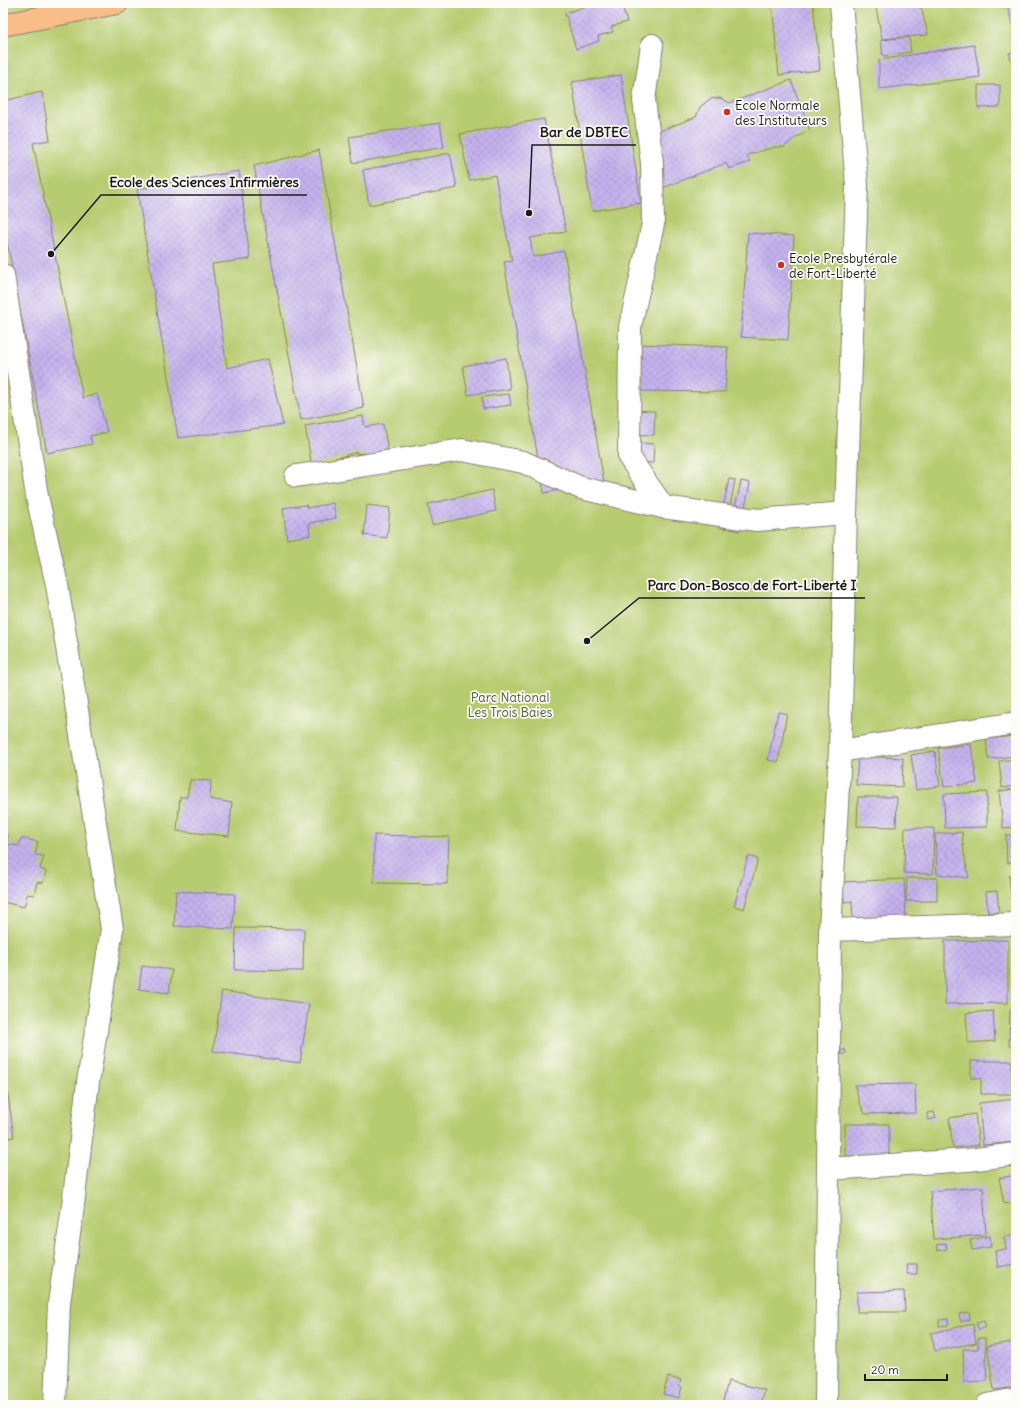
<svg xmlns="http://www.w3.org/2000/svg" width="1019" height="1408" font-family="Delius,sans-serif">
<defs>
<pattern id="building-cross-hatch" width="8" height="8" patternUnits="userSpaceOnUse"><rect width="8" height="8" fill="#c4b2ee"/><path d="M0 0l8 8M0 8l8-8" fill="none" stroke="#a898cc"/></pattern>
</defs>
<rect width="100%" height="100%" fill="#fdfcf7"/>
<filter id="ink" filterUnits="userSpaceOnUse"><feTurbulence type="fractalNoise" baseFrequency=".025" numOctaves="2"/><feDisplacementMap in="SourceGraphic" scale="8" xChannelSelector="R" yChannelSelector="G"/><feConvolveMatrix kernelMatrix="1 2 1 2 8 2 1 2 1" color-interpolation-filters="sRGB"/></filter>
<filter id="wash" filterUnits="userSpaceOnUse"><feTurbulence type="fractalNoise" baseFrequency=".012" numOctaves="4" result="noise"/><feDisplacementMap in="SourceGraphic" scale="16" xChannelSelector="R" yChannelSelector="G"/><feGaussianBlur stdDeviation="0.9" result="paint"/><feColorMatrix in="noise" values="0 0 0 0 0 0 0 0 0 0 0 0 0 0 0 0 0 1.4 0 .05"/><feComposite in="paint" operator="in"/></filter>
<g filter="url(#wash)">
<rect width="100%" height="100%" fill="#f1e2c5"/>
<rect fill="#b7cc70" stroke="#6a7446" x="3" y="3" width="1013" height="1402"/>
<g id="blocks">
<g fill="url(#building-cross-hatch)">
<polygon points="597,3 621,3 627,22 611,27 613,32 598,36 599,41 576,49 565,13"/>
<polygon points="772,3 813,3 820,70 779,75"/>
<polygon points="875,3 920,3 928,35 882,39"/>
<polygon points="1013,3 1016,3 1016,36 1007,5"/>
<polygon points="909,37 911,52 883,56 881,40"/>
<polygon points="974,45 980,77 879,89 879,60"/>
<polygon points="1016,51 1016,67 1013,68 1009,53"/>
<polygon points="621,75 641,203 592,211 572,82"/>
<polygon points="791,80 810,130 794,139 784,147 775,147 747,155 750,162 729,169 726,163 660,189 641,138 696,117 700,107 710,99 720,98 730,103"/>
<polygon points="978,85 1000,85 1000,107 978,108"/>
<polygon points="42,92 50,140 33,143 83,398 97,394 107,432 90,436 92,444 47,453 3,220 3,101"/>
<polygon points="544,119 566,232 530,238 533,257 564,251 604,482 544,493 504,262 512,261 495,175 469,180 460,134"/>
<polygon points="440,123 444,147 353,163 349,137"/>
<polygon points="319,150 364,408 301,420 254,166"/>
<polygon points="450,153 457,188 369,205 363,170"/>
<polygon points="239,171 250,259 212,264 227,368 268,359 283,425 178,438 137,189"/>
<polygon points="748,233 794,236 788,340 741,337"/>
<polygon points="637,344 728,347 725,392 634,391"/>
<polygon points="506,358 510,389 468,395 463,366"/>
<polygon points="509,394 511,405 483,409 482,397"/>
<polygon points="625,410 655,411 654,435 625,434"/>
<polygon points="363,416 365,427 383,424 390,462 367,466 364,453 357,454 357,452 305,467 311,461 305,426"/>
<polygon points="627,442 654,444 653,463 625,461"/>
<polygon points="729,479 735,480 726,529 719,527"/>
<polygon points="741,481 750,483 740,531 730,529"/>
<polygon points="492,490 496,511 432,525 428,504"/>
<polygon points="333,503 336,518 309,523 310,535 287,539 283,508 306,505 307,508"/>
<polygon points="367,505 390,508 387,538 364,535"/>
<polygon points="778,712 787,714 778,762 768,760"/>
<polygon points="1016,736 1016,756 988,759 986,739"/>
<polygon points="971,744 977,783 944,787 938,748"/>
<polygon points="935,751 940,786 916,790 911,755"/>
<polygon points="858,756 903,758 902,787 856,785"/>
<polygon points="1016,759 1016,786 1002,788 999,761"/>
<polygon points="190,780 211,781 210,799 232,803 229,836 177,831 180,797 187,797"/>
<polygon points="1016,789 1016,827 1003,828 999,791"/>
<polygon points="987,792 987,827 945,828 944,794"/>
<polygon points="858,797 897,797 896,827 857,826"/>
<polygon points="905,828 934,828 933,874 904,873"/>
<polygon points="962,832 964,854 969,878 937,874 935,834"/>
<polygon points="3,834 8,835 7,844 19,846 21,838 38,842 35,855 44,856 40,869 46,871 43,883 37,882 34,895 27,894 24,907 3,902"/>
<polygon points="374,835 449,837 447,884 374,883"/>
<polygon points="1006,835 1016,835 1016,862 1007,863"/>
<polygon points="748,856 758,859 744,909 734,906"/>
<polygon points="1016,875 1016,906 1012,906 1009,876"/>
<polygon points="907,878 937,878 937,901 906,901"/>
<polygon points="904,879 906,919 853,922 852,901 844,902 843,882"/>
<polygon points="176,891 235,894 233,929 174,926"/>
<polygon points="997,891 999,912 988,913 986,892"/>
<polygon points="236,928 304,929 303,971 235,970"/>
<polygon points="1008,940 1008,1003 945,1004 945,941"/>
<polygon points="142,966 172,970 169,993 139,989"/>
<polygon points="222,991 309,1004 300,1063 213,1051"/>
<polygon points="1010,1009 1016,1009 1016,1046 1009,1046"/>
<polygon points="993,1011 995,1041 968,1043 966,1013"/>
<polygon points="845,1049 846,1053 842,1055 841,1051"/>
<polygon points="971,1061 1012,1061 1012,1094 981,1094 981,1078 971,1078"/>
<polygon points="3,1082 6,1082 14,1137 3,1139"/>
<polygon points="915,1084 916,1113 865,1114 859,1101 855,1085"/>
<polygon points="1015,1099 1016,1142 983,1145 979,1103"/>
<polygon points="934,1112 936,1118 928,1120 927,1113"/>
<polygon points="975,1114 979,1145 953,1148 949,1118"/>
<polygon points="845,1124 889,1124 889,1155 845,1156"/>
<polygon points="1016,1175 1016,1202 1004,1204 999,1178"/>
<polygon points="983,1187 986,1235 934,1239 930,1191"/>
<polygon points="1016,1235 1016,1264 998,1267 995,1251 1006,1249 1004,1237"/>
<polygon points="990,1236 991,1247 972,1250 970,1240"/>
<polygon points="946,1243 947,1249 938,1251 936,1245"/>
<polygon points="906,1264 917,1264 917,1274 907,1274"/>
<polygon points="904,1291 905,1312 857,1312 857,1292"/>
<polygon points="969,1312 970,1319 961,1322 959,1314"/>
<polygon points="948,1319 948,1325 939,1326 939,1320"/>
<polygon points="984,1321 986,1327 979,1330 976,1323"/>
<polygon points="973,1324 976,1343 935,1351 931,1333"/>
<polygon points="1014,1331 1016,1331 1016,1339 1013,1339"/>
<polygon points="978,1338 985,1338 987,1381 964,1382 963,1349 978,1349"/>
<polygon points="1012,1342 1016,1368 1016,1387 994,1390 987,1346"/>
<polygon points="668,1377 681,1380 679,1386 682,1387 679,1398 663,1394"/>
<polygon points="728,1381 765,1390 761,1405 722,1405"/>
</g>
</g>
</g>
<g filter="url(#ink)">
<use href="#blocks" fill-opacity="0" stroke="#867f70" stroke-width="1"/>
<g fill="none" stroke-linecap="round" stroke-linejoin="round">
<g stroke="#867f70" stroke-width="24">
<g id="minor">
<polyline points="652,45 644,100 652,163 653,224 630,327 629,457 663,507"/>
<polyline points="3,275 37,496 57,585 112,929 88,1082 72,1213 59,1303 55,1405"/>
<polyline points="296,476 462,450 523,462 581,488 663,507 757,520 846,513"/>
<polyline points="840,751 1016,723"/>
<polyline points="830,930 1016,924"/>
<polyline points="828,1169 968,1160 1016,1154"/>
<polyline points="826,1405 830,930 840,751 846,513 857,185 841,3"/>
<polyline points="987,1405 1016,1399"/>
</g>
</g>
<g stroke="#867f70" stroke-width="24">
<polyline id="major" points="3,25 117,3"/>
</g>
<use href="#minor" stroke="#fff" stroke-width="22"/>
<use href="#major" stroke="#f8bd89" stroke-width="22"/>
</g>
</g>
<g fill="#c8321e" stroke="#fdfcf7" stroke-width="1.5">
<circle cx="727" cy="112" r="4"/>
<circle cx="781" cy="265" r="4"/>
</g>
<g text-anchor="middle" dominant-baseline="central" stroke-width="3.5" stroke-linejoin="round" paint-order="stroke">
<g font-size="13" fill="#1c1c1c" stroke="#fdfcf7" text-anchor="start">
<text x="735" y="105">Ecole Normale<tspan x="735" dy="15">des Instituteurs</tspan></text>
<text x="789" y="258">Ecole Presbytérale<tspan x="789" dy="15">de Fort-Liberté</tspan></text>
</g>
<g font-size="13" fill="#525a39" stroke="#fdfcf7">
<text x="510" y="697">Parc National<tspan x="510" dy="15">Les Trois Baies</tspan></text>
</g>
</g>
<path fill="none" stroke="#1c1c1c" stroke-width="1.5" d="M529 213L532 145H636M51 254L101 195H307M587 641L639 598H865"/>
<g fill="#1c1c1c" stroke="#fdfcf7" stroke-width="1.5">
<circle cx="529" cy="213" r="4"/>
<circle cx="51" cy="254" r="4"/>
<circle cx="587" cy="641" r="4"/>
</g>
<g font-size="14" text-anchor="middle" font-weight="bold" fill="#1c1c1c" stroke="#fdfcf7" stroke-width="3.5" stroke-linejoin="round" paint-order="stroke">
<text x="584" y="137">Bar de DBTEC</text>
<text x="204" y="187">Ecole des Sciences Infirmières</text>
<text x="752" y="590">Parc Don-Bosco de Fort-Liberté I</text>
</g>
<rect width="1019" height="1408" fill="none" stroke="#fdfcf7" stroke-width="16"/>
<path d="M865 1374v6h82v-6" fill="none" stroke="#1c1c1c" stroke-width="2"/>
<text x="871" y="1374" font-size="12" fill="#1c1c1c" stroke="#fdfcf7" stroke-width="3" paint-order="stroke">20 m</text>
</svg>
